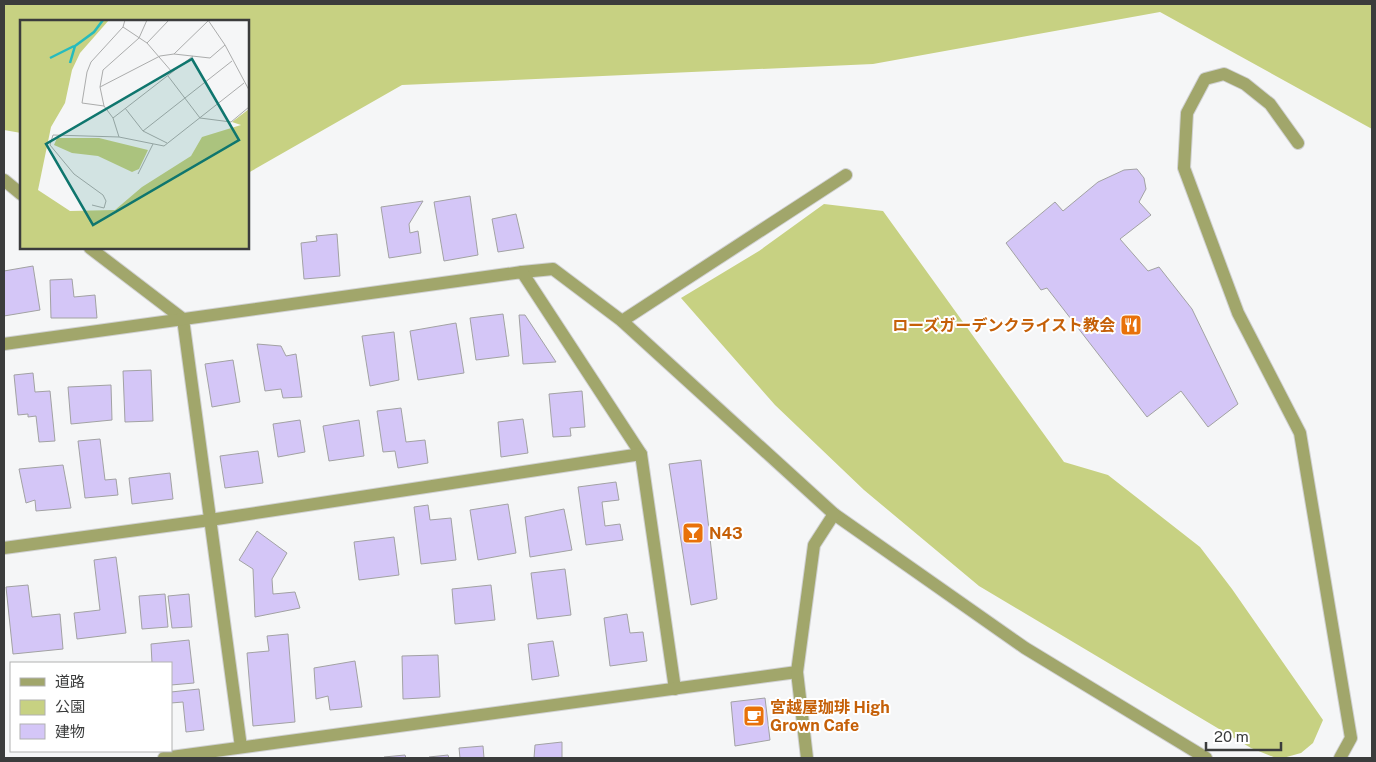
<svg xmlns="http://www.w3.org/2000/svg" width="1376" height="762" font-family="'Public Sans','Noto Sans JP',sans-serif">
<rect width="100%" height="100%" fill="#f5f6f7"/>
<g fill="#c7d182">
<polygon points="4,4 1372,4 1372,129 1160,12 873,64 402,85 248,173 248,21 21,21 21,133 4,130"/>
<polygon points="824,204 883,211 1064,462 1108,475 1200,547 1232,589 1323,720 1313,743 1301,753 1283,758 1276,758 1251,748 979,586 864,490 775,405 681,298 759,251"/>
</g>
<g fill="#d4c6f7" stroke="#a2a2a3">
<polygon points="1137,169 1144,178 1146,189 1139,202 1151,215 1120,239 1148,271 1159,267 1192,309 1238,404 1208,427 1181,391 1147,417 1047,288 1041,290 1006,243 1055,202 1063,211 1098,182 1124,170"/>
<polygon points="470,196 478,255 444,261 434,202"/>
<polygon points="423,201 409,224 410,233 418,231 421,253 389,258 381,207"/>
<polygon points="516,214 524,248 498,252 492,219"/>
<polygon points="337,234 340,276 304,279 301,243 317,241 316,236"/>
<polygon points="33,266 40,310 4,316 4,271"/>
<polygon points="72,279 74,297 95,295 97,318 51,318 50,280"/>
<polygon points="503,314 509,356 476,360 470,318"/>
<polygon points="519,315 525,315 556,362 523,364"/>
<polygon points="456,323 464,373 418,380 410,331"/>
<polygon points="394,332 399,380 370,386 362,336"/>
<polygon points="257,344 281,346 286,356 296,354 302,397 283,398 281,389 265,391"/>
<polygon points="233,360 240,402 212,407 205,364"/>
<polygon points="151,370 153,421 125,422 123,371"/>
<polygon points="33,373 35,392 50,391 55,441 39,442 36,416 28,417 28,414 18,415 14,375"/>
<polygon points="111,385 112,420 71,424 68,387"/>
<polygon points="582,391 585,427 570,428 571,436 553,437 549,394"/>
<polygon points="401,408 406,442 425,440 428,463 398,468 395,451 383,452 377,411"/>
<polygon points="523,419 528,453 501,457 498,422"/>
<polygon points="300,420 305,452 278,457 273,424"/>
<polygon points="359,420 364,456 329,461 323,426"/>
<polygon points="100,439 105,480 116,479 118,495 85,498 78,441"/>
<polygon points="258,451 263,483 225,488 220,456"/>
<polygon points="701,460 717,599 691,605 669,464"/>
<polygon points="63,465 71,508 36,511 35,500 26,503 19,469"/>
<polygon points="170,473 173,499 132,504 129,478"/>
<polygon points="616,482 619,500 602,502 605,526 620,524 623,540 586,545 578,487"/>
<polygon points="508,504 516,553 478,560 470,510"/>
<polygon points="428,505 430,520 451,518 456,560 421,564 414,507"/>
<polygon points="564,509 572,550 530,557 525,517"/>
<polygon points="257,531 287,553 272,579 273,594 295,592 300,608 255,617 253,569 239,560"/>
<polygon points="394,537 399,575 359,580 354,542"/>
<polygon points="116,557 126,633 77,639 74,613 100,610 94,560"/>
<polygon points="565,569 571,615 537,619 531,573"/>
<polygon points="28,585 32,617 60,614 63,649 13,654 6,587"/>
<polygon points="491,585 495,620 455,624 452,589"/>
<polygon points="165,594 168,627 142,629 139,596"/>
<polygon points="189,594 192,627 172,628 168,596"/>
<polygon points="627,614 630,633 643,632 647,661 610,666 604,618"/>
<polygon points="288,634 295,722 253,726 247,653 269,651 267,636"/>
<polygon points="189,640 194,683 171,685 171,663 152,663 151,644"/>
<polygon points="553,641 559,676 532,680 528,644"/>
<polygon points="438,655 440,697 403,699 402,656"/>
<polygon points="355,661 362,707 330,710 328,696 316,699 314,668"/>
<polygon points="199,689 204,730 186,732 183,702 171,703 171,692"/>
<polygon points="765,698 770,740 735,746 731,702"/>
<polygon points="562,742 562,758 534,758 535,745"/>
<polygon points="483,746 484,758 460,758 459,748"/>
<polygon points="405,755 406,758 384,758 384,757"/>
<polygon points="448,755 449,758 430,758 429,757"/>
</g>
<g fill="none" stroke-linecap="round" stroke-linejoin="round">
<g stroke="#d0d1d2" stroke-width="14">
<g id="lane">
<polyline points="1298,143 1270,104 1245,84 1224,74 1205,79 1187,113 1184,168 1238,313 1300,433 1351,738 1340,758"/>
<polyline points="522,272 553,269 622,321 834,514 1025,648 1206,758"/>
<polyline points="622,321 846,175"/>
</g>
</g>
<g stroke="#d0d1d2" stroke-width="14">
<g id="street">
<polyline points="4,180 21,194"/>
<polyline points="90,248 183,319 241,747"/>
<polyline points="4,344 522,272 641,454 675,689"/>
<polyline points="4,548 210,520 641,454"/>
<polyline points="164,758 797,672"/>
<polyline points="807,758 797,672 814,545 834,514"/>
</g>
</g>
<use href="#lane" stroke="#a1a66b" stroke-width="12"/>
<use href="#street" stroke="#a1a66b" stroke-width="12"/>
</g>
<defs>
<g id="restaurant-square" transform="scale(1.125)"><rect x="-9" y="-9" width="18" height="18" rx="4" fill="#e8710a" stroke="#fff"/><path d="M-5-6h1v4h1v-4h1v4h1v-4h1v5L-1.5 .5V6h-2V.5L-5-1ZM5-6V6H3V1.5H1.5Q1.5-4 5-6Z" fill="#fff"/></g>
<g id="bar-square" transform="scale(1.125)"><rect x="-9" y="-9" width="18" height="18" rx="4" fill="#e8710a" stroke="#fff"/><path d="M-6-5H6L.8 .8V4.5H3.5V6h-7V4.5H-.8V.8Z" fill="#fff"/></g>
<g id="cafe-square" transform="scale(1.125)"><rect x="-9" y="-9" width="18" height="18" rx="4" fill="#e8710a" stroke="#fff"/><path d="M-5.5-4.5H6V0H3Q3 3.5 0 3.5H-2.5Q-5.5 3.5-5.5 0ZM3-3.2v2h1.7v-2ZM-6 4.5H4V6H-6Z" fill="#fff"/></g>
</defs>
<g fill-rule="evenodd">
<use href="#restaurant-square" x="1131" y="325"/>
<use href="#bar-square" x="693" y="533"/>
<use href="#cafe-square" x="754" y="716"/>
</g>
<g text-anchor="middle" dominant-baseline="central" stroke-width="4" stroke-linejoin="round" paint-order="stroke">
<g font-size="16" font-weight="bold" fill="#c56008" stroke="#fff" text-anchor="start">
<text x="1115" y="325" text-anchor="end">ローズガーデンクライスト教会</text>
<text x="709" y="533">N43</text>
<text x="770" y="707">宮越屋珈琲 High<tspan x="770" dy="18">Grown Cafe</tspan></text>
</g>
</g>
<g transform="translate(20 20)">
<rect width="229" height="229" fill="#f5f6f7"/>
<path d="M0,0H89L60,33L52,50L45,83L31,107L18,170L50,191L95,190L122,167L171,136L182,117L221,105L212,102L229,89V229H0ZM37,118H79L128,130L119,149L112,152L78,136L52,133L34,125Z" fill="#c7d182"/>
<path fill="none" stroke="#26bbbd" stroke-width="2.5" d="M30,38L54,26M50,43L55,26L74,12L83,0"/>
<path fill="none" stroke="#abacac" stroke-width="1" d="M103,7L127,23L152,52M127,23L149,0M205,25L229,70M154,34L189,0M148,56L180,98L211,102L229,87M80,67L140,36L154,34L190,38L205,25L188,0M84,86L62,83L67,52L71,42L103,7L105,0M105,88L123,111L147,123M93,98L173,36M123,111L212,41M99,117L93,98L84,86L80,67L83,50L119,18L127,0M118,154L133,124M72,185L84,188L86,181L83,175L54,154L30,125L33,115L99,117L144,126L224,63"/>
<path fill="#0f766e" fill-opacity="0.15" stroke="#0f766e" stroke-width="2.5" d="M172,39L219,120L73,205L26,124Z"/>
<rect width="229" height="229" fill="none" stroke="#3b3c3c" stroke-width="2.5"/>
</g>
<rect width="1376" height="762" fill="none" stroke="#3b3c3c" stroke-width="10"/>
<rect x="10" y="662" width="162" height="90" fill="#ffffff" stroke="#b1b1b1"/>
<rect x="20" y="678" width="25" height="8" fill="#a1a66b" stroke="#b1b1b1"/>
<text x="55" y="687" font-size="15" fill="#3b3c3c">道路</text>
<rect x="20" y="700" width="25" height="15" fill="#c7d182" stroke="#b1b1b1"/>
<text x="55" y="712" font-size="15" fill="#3b3c3c">公園</text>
<rect x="20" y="724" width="25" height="15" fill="#d4c6f7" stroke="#b1b1b1"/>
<text x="55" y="737" font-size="15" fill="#3b3c3c">建物</text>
<path d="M1206 742v8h75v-8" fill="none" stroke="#3b3c3c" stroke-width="2.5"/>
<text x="1214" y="742" font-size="15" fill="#3b3c3c" stroke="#ffffff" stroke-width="4" paint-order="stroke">20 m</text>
</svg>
